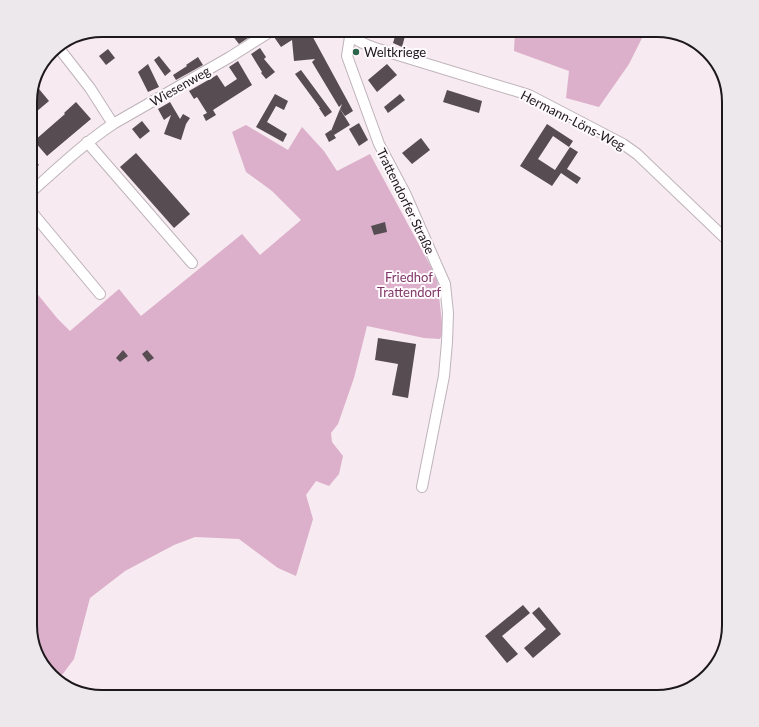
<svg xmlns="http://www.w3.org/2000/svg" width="759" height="727" font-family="Lato,sans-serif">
<rect width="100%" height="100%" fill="#f7eaf1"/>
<g fill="#dcb0ca">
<polygon points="515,30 646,30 629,64 599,107 566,98 569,71 514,51"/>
<polygon points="246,125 288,150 302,127 324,151 337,171 370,154 437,278 443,332 440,339 424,338 367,326 354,378 338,424 331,433 332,442 343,456 339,474 329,486 316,481 306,495 313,519 296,576 278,568 239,539 195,537 174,545 125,571 90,598 74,659 62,675 55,678 48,673 30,625 30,285 57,318 70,331 119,289 141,316 242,234 260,255 301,220 272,191 246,172 232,132"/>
</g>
<g fill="#564c52">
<polygon points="228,30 242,30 248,38 239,44"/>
<polygon points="297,30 309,30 353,111 345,116 340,109 342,104 339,107 312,62 315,59 294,61 292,40 281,47 274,37 281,31 286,38 300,37"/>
<polygon points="397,30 418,30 419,34 405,36 402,47 393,43"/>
<polygon points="260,48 266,57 264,59 275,72 266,79 261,73 262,72 251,54"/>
<polygon points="108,49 115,58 106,65 99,56"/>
<polygon points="159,56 171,71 165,76 154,60"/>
<polygon points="198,57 203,65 176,80 173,75 187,66 186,65"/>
<polygon points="238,61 252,85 213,110 216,115 206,121 203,115 207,113 197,97 194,99 189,91 217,75 225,87 237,79 229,67"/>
<polygon points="148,64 159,87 148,92 138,72"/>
<polygon points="387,64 397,75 377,92 368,80"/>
<polygon points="301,70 332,112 325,117 319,108 320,108 295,74"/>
<polygon points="34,83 49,101 30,117 30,97"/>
<polygon points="447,90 482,101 479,113 443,102"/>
<polygon points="275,94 288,101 284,110 276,106 267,122 287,134 283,142 256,127"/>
<polygon points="400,94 405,100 388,113 384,107"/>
<polygon points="76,102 91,119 47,156 34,141 65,114 64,113"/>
<polygon points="170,102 180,119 183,114 190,118 186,124 181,140 164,134 171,115 164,120 158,109"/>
<polygon points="340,109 350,125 334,135 336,138 329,142 325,134 331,130 331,131"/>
<polygon points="142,121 150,131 140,139 132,129"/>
<polygon points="359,123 368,140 359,146 349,129"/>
<polygon points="547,124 573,141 569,147 553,136 538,159 555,170 570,147 578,152 567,169 581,178 577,184 561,173 552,186 520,166"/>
<polygon points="421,138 430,150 412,164 402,153"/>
<polygon points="136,153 190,214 174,228 120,167"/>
<polygon points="30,155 39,165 30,172"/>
<polygon points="385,222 387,232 374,235 371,226"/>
<polygon points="378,338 416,344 408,398 392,395 398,364 375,360"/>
<polygon points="123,350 128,356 120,362 116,358"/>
<polygon points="147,350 154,358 148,362 142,354"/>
<polygon points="523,605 530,613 502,636 518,654 507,663 485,636"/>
<polygon points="539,607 561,634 533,658 524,648 546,629 532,613"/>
</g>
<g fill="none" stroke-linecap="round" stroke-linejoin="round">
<g stroke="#bfb3ba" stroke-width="12">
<g id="minor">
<path d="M343,30C353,39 363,44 375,48L529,95L623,144L637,154L729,242"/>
<polyline points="350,37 347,56 379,144 405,193 445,284 448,313 447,342 444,376 422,487"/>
<polyline points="58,47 90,88 113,124"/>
<polyline points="87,142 192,263"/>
<path d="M30,193C57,169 83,144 113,124L230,57L273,30"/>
<polyline points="30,210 100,294"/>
</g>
</g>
<use href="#minor" stroke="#fff" stroke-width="10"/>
</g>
<circle fill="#2c644b" stroke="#fffafd" stroke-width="1.5" cx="356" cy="52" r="4"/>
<g text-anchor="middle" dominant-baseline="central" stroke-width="4" stroke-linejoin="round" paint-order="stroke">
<g font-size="13" fill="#1d181b" stroke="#fffafd" text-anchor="start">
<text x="364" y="52">Weltkriege</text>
</g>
<g font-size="13" fill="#1d181b" stroke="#fffafd">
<text transform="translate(180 86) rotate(-30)">Wiesenweg</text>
<text transform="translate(573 120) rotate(27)">Hermann-Löns-Weg</text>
<text transform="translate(406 201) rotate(64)">Trattendorfer Straße</text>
</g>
<g font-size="13" fill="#803968" stroke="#fffafd">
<text x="409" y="277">Friedhof<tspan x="409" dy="15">Trattendorf</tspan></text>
</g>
</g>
<path d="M0 0H759V727H0ZM102 37H657A65 65 0 0 1 722 102V625A65 65 0 0 1 657 690H102A65 65 0 0 1 37 625V102A65 65 0 0 1 102 37Z" fill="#ede8eb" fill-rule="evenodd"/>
<path fill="none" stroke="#1d181b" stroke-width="2" d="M102 37H657A65 65 0 0 1 722 102V625A65 65 0 0 1 657 690H102A65 65 0 0 1 37 625V102A65 65 0 0 1 102 37Z"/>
</svg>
